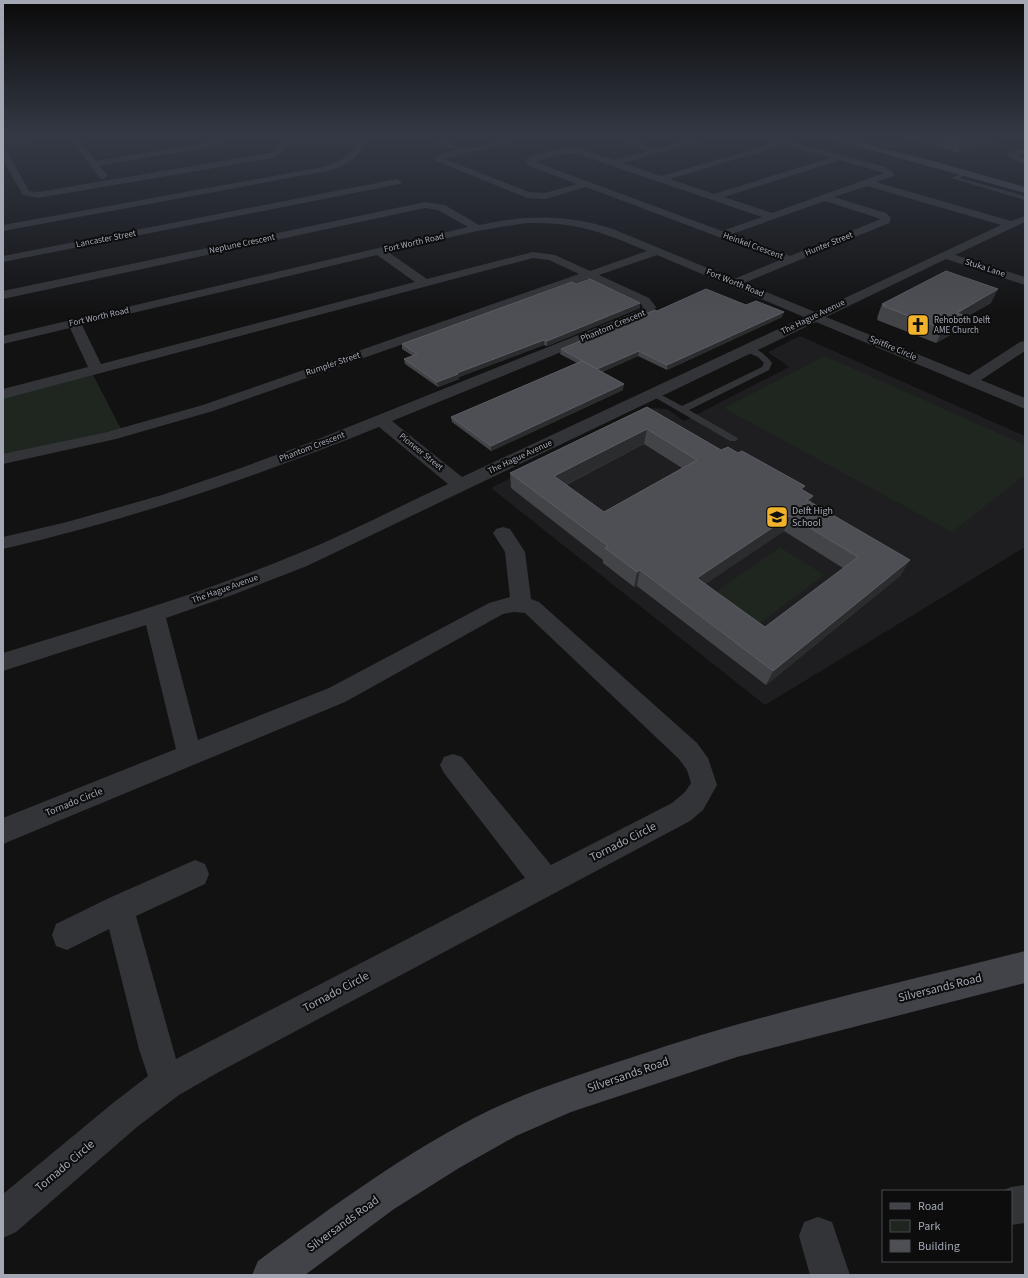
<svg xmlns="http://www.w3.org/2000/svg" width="1028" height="1278" font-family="'Source Sans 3',sans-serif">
<rect width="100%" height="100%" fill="#121213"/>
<g fill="#1e1e20">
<polygon points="836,135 1025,135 1025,138 959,153 931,144 899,151"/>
<polygon points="800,336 1025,436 1025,547 765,705 491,488 653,408 667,409 684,421 789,367 768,352"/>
</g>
<g fill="#1e261f">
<polygon points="825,356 1025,445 1025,475 952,532 724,408"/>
<polygon points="92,373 121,429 3,455 3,398"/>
<polygon points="780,547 824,575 760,623 716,592"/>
</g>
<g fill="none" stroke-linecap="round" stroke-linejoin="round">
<g fill="#333438" fill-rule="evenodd">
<polygon points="859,135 869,135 841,142 839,141"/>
<polygon points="966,172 971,173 959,178 1025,196 1025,200 951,178"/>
<path d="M744,347C755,345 766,355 772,363L769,370L689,410L736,437L738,439L736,441H730L649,394L650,392H656L682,406L762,367L764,363L758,357L744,351L743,349Z"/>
</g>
<g fill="#333438" fill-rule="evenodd">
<polygon points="47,135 79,135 77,138 96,161 212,142 221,135 230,135 225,142 214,146 99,166 108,176 103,179 100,178 69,138 3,145 3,141"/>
<path d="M285,135H293L294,137L291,140H359L361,135H369C358,158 351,164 327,171L3,231V225L323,167C338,162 348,158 356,145H288L281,154L273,158L38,198L23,195L3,160V149L7,152L29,191L38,192L271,153L275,150L286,137Z"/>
<path d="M435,135H443V138C447,143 459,148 466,148C490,146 511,135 537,135L445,159L529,192L545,193L577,184L529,166L525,161L530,157L562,148H578L614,160L648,151L603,135H617L657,148L689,140L680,135L695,136L698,141L697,143L622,163L661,176L775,143L751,135H766L885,167L895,174L893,176L876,182L1011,221L1025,216V222L955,255L1025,277V285L946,259L826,317L969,375L1020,342L1025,341V351L981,380L1025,398V409L816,322L307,566L235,594L166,618L198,740L329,688L489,603L510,597L505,552L493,533L496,529L503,527L510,529L525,552L531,599L539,602L697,743L708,758L717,785L703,810L690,821L217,1073L179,1095L137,1127L16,1232L3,1238V1194L113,1103L148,1076L139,1049L109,929L67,950L56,946L52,935L56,924L109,898L195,860L205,864L209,874L205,884L136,916L176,1059L525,878L444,773L440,765L444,757L453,754L462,757L551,865L672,803L685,792L691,783L687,770L679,759L525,613L514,612L503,614L345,702L3,844V818L176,749L146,625L3,671V653C100,623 198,595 292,556C345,535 396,508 448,484L379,427C255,477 133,519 3,549V537L67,522L162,495L238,469L306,444L638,311L643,307L641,304L588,279L213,411L116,439L3,464V454L107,432L203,405L579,274L549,260L533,258L3,399V389L88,367L70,328L3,344V336L468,227L438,210L425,208L3,299V291L425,202L445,205L479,225C526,215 566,214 613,229L734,279L780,260L586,187L545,199L527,198L436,161L435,159C440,153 447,152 455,150L440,145L435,139ZM784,145L830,158L714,194L670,179ZM562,154H577L762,217L722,231L535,162ZM840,160L884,173L772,213L724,197ZM867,186L1001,225L815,312L744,283L889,223L891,218L886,213L834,197ZM825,201L881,219L790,256L732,234ZM526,223C577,222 602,232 647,251L590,271L555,255L533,252L427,279L388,252L477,231ZM377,255L415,282L101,364L82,325ZM657,255L804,317L462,477L392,421L652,315L656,307L649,298L599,275Z"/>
<polygon points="1025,148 1025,154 1017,155 1025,159 1025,165 1007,156 1009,152"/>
<polygon points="397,179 402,182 400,184 3,262 3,256"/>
<polygon points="1025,1185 1025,1223 1011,1225 1011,1191 1002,1191 1011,1187"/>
<polygon points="818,1217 832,1222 850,1275 810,1275 799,1236 804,1222"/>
</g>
<g fill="#414348" fill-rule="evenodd">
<polygon points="816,135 831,135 940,163 1025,187 1025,193"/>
<path d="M1025,951V983L737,1057L571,1112L516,1136L459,1168L394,1209L305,1275H252L258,1261C332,1207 407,1151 490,1110C537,1088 587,1072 636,1056C763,1013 895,984 1025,951Z"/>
</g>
</g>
<g fill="#434448" fill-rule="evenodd">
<polygon points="892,135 993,135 991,140 980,146 957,152 918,141"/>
<polygon points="576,284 640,308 547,346 544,345 459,377 459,379 438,387 405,364 404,359 413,356 402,349 402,344"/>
<polygon points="991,303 966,317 959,330 936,343 877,320 878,318 877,318 882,304"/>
<polygon points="746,305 782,317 667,370 638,356 602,372 623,390 491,451 452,422 451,417 577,363 560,354 561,349 657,311"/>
<path d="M647,407L721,450L803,490L810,502L901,575L766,685L637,586L634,587L603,563V560L511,488L510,473ZM644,444L682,468L604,512L566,485ZM784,531L843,568L765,627L705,584Z"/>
</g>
<g fill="#2b2c2e">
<polygon points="986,135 993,135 991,140 980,146 957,152 961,142"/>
<polygon points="998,289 991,303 966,317 959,330 936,343 943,329 957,313"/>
<polygon points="640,303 640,308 547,346 547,341"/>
<polygon points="784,312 782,317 667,370 667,365"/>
<polygon points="544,340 544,345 459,377 459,379 438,387 437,382 457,373"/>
<polygon points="639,351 638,356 597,374 597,369"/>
<polygon points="624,384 623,390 491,451 491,446"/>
<polygon points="647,429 644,444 553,491 554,476"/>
<polygon points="813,496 807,511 807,500"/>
<polygon points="790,516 784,531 692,593 697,578"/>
<polygon points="910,560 901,575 766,685 773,671"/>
<polygon points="640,570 637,586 634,587 637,572"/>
</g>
<g fill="#4e4f54" stroke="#5b5d63" fill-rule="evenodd">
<polygon points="937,135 986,135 984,137 961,142"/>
<polygon points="946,271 998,289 957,313 966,316 943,329 883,306 886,305 882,304"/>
<polygon points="590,279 640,303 547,341 544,340 457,373 458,374 437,382 404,359 417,354 402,344 572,282 576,284"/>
<polygon points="706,289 746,305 756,301 784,312 667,365 639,351 597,369 561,349 655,310 657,311"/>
<polygon points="582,361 624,384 491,446 451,417"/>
<path d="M647,407L721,450L728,447L738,453L742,451L805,486L801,489L813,496L807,500L910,560L773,671L640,570L637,572L605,548L608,546L510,473ZM647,429L697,460L604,512L554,476ZM790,516L858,557L765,627L697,578Z"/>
</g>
<linearGradient id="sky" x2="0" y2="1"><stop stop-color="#0a0a0a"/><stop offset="0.43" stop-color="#333944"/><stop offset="1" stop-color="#333944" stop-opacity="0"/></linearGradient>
<rect width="1028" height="314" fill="url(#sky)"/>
<defs>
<g id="church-square" transform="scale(1.15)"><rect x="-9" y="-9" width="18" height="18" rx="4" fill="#f1b22c" stroke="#0d0d0e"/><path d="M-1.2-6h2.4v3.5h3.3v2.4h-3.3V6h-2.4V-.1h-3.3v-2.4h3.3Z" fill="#111"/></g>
<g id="school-square" transform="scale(1.15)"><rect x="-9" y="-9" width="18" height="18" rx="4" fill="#f1b22c" stroke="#0d0d0e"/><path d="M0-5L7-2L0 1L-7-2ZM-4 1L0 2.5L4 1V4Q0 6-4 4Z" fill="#111"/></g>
</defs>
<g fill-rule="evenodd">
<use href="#church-square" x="918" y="325"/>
<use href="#school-square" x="777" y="517"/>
</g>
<g text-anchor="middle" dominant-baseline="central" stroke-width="4" stroke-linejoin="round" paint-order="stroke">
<g font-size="9" fill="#a3a8b4" stroke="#0d0d0e">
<text transform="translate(106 239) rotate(-11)">Lancaster Street</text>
<text transform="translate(414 243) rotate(-13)">Fort Worth Road</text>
<text transform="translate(242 244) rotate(-12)">Neptune Crescent</text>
<text transform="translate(829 244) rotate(-22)">Hunter Street</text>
<text transform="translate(753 246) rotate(20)">Heinkel Crescent</text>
<text transform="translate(985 268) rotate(18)">Stuka Lane</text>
<text transform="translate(735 283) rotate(22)">Fort Worth Road</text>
<text transform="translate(99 317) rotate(-13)">Fort Worth Road</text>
<text transform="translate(813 317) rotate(-26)">The Hague Avenue</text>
<text transform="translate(613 326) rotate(-23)">Phantom Crescent</text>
<text transform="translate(893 348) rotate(23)">Spitfire Circle</text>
<text transform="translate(333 364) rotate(-19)">Rumpler Street</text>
<text transform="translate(312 447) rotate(-21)">Phantom Crescent</text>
<text transform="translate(421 452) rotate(39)">Pioneer Street</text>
<text transform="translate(520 457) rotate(-25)">The Hague Avenue</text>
<text transform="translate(225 589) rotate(-20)">The Hague Avenue</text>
</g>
<g font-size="9" fill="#a3a8b4" stroke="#0d0d0e" text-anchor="start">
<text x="934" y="320">Rehoboth Delft<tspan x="934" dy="10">AME Church</tspan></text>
</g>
<g font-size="10" fill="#a3a8b4" stroke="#0d0d0e" text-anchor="start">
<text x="792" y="511">Delft High<tspan x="792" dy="12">School</tspan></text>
</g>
<g font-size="10" fill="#a3a8b4" stroke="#0d0d0e">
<text transform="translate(74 802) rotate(-22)">Tornado Circle</text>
</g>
<g font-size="12" fill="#a3a8b4" stroke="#0d0d0e">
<text transform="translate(623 842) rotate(-27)">Tornado Circle</text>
<text transform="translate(940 988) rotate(-14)">Silversands Road</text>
<text transform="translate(336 992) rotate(-28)">Tornado Circle</text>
<text transform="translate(628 1075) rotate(-19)">Silversands Road</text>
<text transform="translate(65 1166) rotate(-40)">Tornado Circle</text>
<text transform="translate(343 1224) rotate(-36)">Silversands Road</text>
</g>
</g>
<rect width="1028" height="1278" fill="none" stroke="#a3a8b4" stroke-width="8"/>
<rect x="882" y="1190" width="130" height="72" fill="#0d0d0e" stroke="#494b50"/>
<rect x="890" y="1203" width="20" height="6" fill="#414348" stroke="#494b50"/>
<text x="918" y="1210" font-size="12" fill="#a3a8b4">Road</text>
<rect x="890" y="1220" width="20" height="12" fill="#1e261f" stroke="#494b50"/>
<text x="918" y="1230" font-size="12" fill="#a3a8b4">Park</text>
<rect x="890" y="1240" width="20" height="12" fill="#4e4f54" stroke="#494b50"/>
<text x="918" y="1250" font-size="12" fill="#a3a8b4">Building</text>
</svg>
